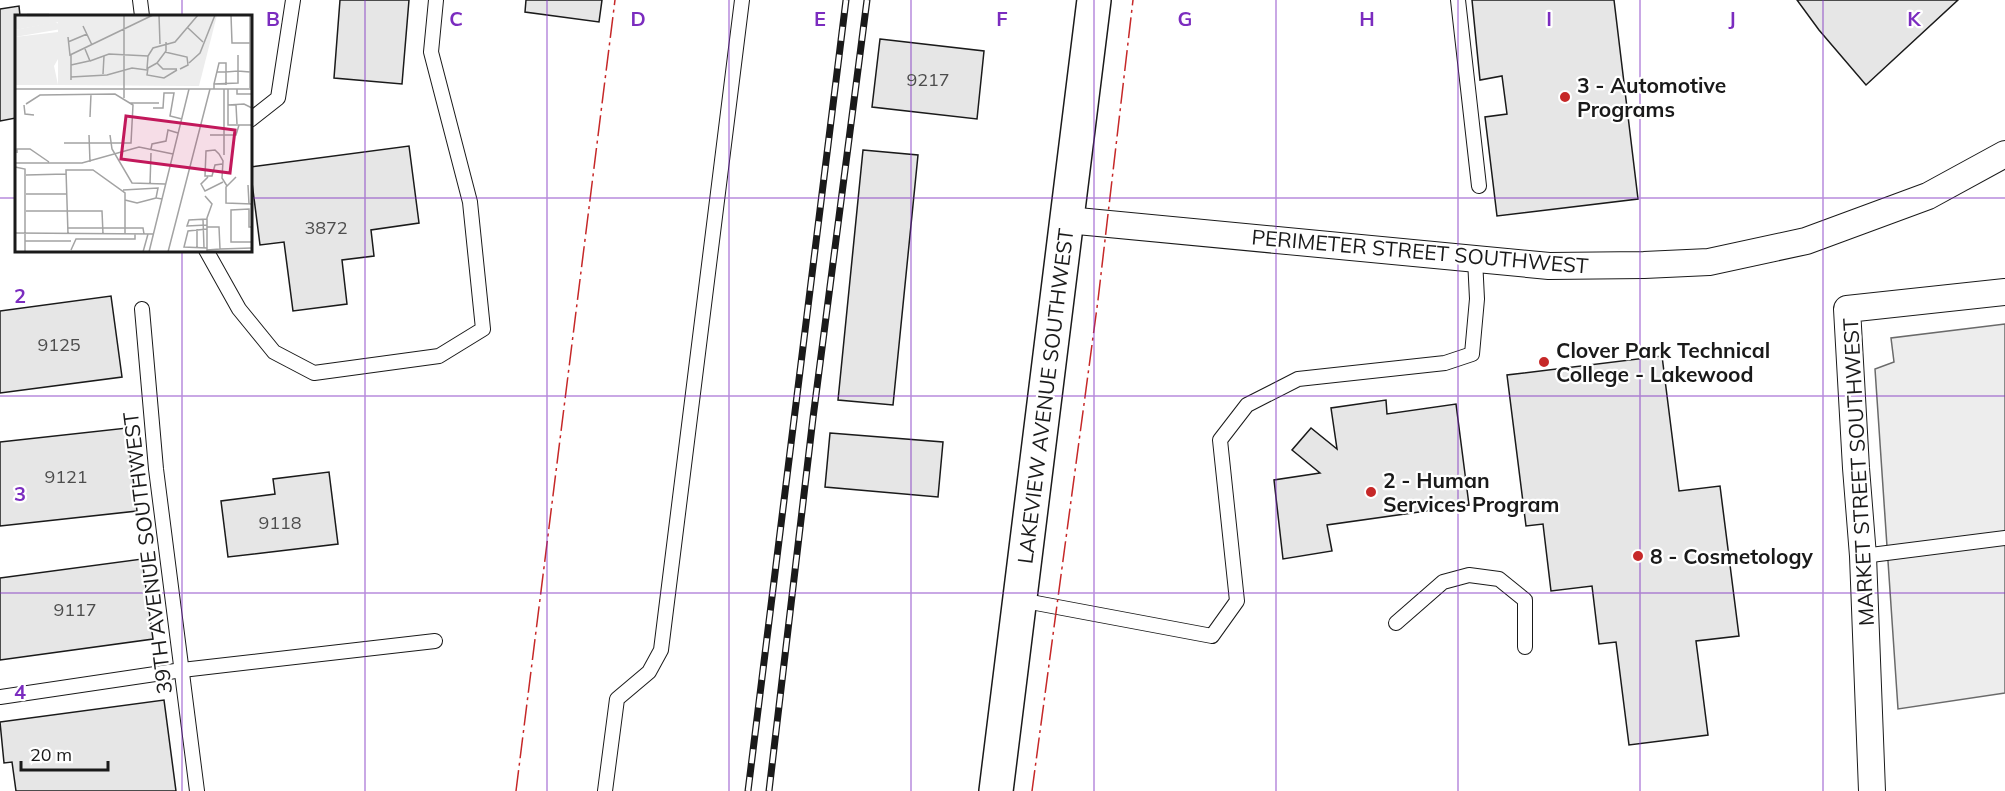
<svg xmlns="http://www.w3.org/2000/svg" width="2005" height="791" font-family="Mulish,sans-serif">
<rect width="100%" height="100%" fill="#fff"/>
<polygon fill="#ededed" stroke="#6a6a6a" stroke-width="1.5" points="2005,324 2005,693 1898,709 1875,369 1894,362 1891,338"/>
<g fill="#e6e6e6" stroke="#1a1a1a" stroke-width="1.5">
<polygon points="340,0 409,0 402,84 334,78"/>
<polygon points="526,0 602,0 599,22 525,12"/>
<polygon points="1472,0 1614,0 1638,199 1497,216 1485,117 1507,114 1502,76 1480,80"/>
<polygon points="1797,0 1958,0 1866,85 1819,30"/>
<polygon points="19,6 20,16 16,16 16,118 0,121 0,9"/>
<polygon points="880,39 984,51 977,119 872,107"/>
<polygon points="409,146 419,223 371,230 374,256 342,260 347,304 293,311 284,242 260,245 250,167"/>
<polygon points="863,150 918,155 893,405 838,400"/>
<polygon points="111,296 122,377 0,393 0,311"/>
<polygon points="1662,356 1679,491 1720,486 1739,636 1696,641 1708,735 1629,745 1616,642 1599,644 1592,586 1551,591 1543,524 1526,526 1507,375"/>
<polygon points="1386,400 1387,414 1456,404 1469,505 1327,525 1332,551 1283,559 1274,480 1320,473 1292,450 1311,428 1337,449 1331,408"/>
<polygon points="127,428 137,511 0,526 0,442"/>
<polygon points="830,433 943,442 938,497 825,487"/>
<polygon points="329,472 338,544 228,557 221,501 275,494 273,479"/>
<polygon points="142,559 153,639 0,660 0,578"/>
<polygon points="164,700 176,791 16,791 12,762 4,763 0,722"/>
</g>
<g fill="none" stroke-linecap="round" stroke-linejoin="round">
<g stroke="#1a1a1a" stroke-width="16">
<g id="service">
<polyline points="140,0 142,16"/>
<polyline points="1458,0 1479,186"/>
<polyline points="250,120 278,98 293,0"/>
<polyline points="206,250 239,309 274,352 314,373 439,356 483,329 470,202 431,52 436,0"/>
<polyline points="142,309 156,469 197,791"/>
<polyline points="1863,556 2005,538"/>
<polyline points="1020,600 1212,636 1237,601 1220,440 1247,405 1298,379 1445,363 1472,354 1477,299 1475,259"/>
<polyline points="1396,623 1443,582 1469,575 1499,579 1525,600 1525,647"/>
<polyline points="0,697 182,670 435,641"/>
<polyline points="605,791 617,699 649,672 661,650 742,0"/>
</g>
</g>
<g stroke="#1a1a1a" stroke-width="28">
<g id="minor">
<polyline points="1067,220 1549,266 1644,265 1709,262 1806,241 1928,196 2005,154"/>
<polyline points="1872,791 1863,556 1856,468 1847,309 2005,292"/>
</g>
</g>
<g stroke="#1a1a1a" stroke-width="36">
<polyline id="tertiary" points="996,791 1094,0"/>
</g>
<use href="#service" stroke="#fff" stroke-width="14"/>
<use href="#minor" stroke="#fff" stroke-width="26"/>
<use href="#tertiary" stroke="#fff" stroke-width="33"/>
<g stroke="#1a1a1a" stroke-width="7">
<g id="rail">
<polyline points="748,791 846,0"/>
<polyline points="769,791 813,418 867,0"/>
</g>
</g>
<use href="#rail" stroke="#fff" stroke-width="4.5" stroke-dasharray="14" stroke-linecap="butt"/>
<g stroke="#c62828" stroke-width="1.5" stroke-dasharray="21 4.5 3 4.5" stroke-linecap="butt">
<polyline points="516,791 615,0"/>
<polyline points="1032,791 1098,300 1133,0"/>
</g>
</g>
<path fill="none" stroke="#7b2cbf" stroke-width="1.5" stroke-opacity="0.55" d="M182,0V16M365,0V791M547,0V791M729,0V791M911,0V791M1094,0V791M1276,0V791M1458,0V791M1640,0V791M1823,0V791M0,198H16M250,198H2005M182,250V791M0,396H2005M0,593H2005"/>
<g fill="#c62828" stroke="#fff" stroke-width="2">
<circle cx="1565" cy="97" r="6"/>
<circle cx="1544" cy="362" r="6"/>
<circle cx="1371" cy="492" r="6"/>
<circle cx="1638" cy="556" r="6"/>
</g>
<g text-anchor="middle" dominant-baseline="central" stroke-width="4.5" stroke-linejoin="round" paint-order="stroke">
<g font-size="18" fill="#4d4d4d">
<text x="928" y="79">9217</text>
<text x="326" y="227">3872</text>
<text x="59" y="344">9125</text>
<text x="66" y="476">9121</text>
<text x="280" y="522">9118</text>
<text x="75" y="609">9117</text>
</g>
<g font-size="21" font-weight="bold" fill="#1a1a1a" stroke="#fff" text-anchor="start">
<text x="1577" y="85">3 - Automotive<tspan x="1577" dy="24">Programs</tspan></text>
<text x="1556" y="350">Clover Park Technical<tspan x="1556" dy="24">College - Lakewood</tspan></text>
<text x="1383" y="480">2 - Human<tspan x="1383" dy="24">Services Program</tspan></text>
<text x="1650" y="556">8 - Cosmetology</text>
</g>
<g font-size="21" fill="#1a1a1a" stroke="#fff">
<text transform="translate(1420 251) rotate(5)">PERIMETER STREET SOUTHWEST</text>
<text transform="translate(1045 396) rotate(-83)">LAKEVIEW AVENUE SOUTHWEST</text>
<text transform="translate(1858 472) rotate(-93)">MARKET STREET SOUTHWEST</text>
<text transform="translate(147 553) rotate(-97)">39TH AVENUE SOUTHWEST</text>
</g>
</g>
<g transform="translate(15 15)">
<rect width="237" height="237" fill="#fff"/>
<path d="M43,17V44L39,51L43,70H0V22Z" fill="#ededed"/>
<path d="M40,7L52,13L0,22V15Z" fill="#ededed"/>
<path d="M0,0H44V7L0,15Z" fill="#ededed"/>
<path d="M43,0H202L184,71L43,70Z" fill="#ededed"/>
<path fill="none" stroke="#d7d7d7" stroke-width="3" d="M12,0H34"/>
<path fill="none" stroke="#a3a3a3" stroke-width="1.5" d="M144,0L145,29M216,0L217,28H235M235,0V73M68,11L77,30M173,13L188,27M53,22L55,40L138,0M53,27L72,19M151,27V36L142,48L148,54H162M70,34L75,46L94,39L133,41M150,37L172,42L173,50L165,54M223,40V56L235,57M142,48L133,53L132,60L149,63L162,55M174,48L185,38L200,0M56,50L74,46M132,54L133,41L138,33L160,27L183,0M202,57H211V70M88,59L89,41M56,62L92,60L117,53L132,55M56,65V40M0,74H237M199,74V69L223,68V56L211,57V48H204L199,69M213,74V110H237M222,74V79H237M109,83V0M115,88H144M11,89L25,80L100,79L118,90L116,128H49M9,90L10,99L19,100M213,90L229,89L237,93M221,90L222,109M138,93H148L149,78H159L155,101L167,104M75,102L76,79M74,120L75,147M95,120L97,134L117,168L150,169M195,120H221L224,110M136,134L137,129L151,126L153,115L163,118M2,138V134H15L34,147M209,140V74M0,148H67L124,132L158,139M207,149L200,150L197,161H190L191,136L200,135L204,139L208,146L207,163L212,171M0,152L10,154V237M11,160L51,159M193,162L186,169L190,176L208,167M221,162L211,172V188L237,189M135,169L136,138M233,170L234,189M108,175L143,173L141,183L147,184M11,179H52M190,181L197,189L192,203V237M110,185L122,188L141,183M11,196H87L88,219M188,204L189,233M192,210L172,211L174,205L192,204M192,212H204L205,234L192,235M237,212H234V194L216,195V227H237M53,213H128L129,219M192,214L173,216L169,232L192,233M0,218L139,219M53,219L51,155H78L110,178V219M10,226H56M182,233V214M205,234L237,233M56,235L61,224H120V219M128,237L133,219M134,237L174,74M153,237L195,74"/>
<path fill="#c2185b" fill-opacity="0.15" stroke="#c2185b" stroke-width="3" d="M111,101L220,115L215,158L106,144Z"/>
<rect width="237" height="237" fill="none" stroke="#1a1a1a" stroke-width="3"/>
</g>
<g font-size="20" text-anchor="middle" font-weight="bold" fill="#7b2cbf" stroke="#fff" stroke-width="4.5" stroke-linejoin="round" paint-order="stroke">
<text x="273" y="26">B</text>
<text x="456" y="26">C</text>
<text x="638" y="26">D</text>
<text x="820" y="26">E</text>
<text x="1002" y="26">F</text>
<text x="1185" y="26">G</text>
<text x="1367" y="26">H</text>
<text x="1549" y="26">I</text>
<text x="1732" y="26">J</text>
<text x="1914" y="26">K</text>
<text x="20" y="303">2</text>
<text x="20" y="501">3</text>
<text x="20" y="699">4</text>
</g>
<path d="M21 761v9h87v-9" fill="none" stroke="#1a1a1a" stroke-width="3"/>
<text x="30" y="761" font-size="18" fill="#1a1a1a" stroke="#ffffff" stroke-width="4.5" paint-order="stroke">20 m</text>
</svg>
